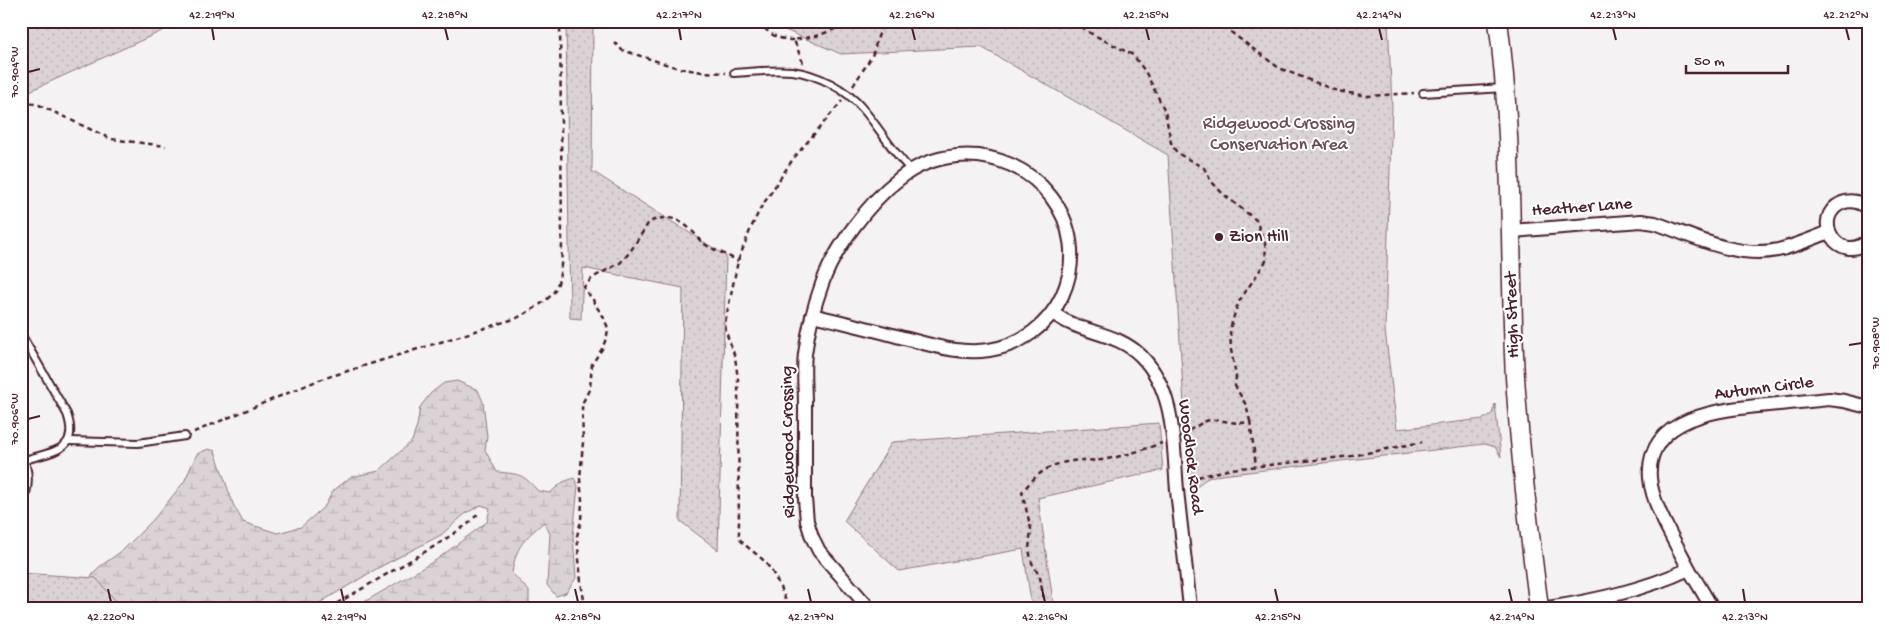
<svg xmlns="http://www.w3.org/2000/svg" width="1889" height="629" font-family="'Gochi Hand',sans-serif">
<defs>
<pattern id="wetland-marsh" width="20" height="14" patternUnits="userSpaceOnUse" patternTransform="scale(1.25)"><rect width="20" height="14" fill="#dbd2d5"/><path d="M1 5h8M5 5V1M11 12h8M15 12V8" fill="none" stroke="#bdb4b7"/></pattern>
<pattern id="park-dots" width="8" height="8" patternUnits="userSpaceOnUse" patternTransform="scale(1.25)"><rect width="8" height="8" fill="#dbd2d5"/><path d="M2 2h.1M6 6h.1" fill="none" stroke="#bdb4b7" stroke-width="1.8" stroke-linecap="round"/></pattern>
</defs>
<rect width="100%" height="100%" fill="#f4f2f2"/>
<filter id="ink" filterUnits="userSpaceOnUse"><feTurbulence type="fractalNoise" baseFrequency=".02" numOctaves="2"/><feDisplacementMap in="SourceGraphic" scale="10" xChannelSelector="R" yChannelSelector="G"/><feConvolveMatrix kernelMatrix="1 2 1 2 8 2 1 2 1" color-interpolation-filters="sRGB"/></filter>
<g filter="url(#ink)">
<path fill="url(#wetland-marsh)" stroke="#927880" d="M457,381L478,390L483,402L487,436L485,450L497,472C520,474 523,474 538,491L550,493L563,482L574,478L578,486L573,536L576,578L566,593L556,596L547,585L550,534L544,522C524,539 516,546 512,573L529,591V608H354L436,560L487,522L490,508L481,505L465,514L441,535L378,568L311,608H47L81,589L98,568L123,550L153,520L184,482L197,454L208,449L215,451L233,504L243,522L277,533L301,527L325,506L333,491L351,477L379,471L412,441L417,426L420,407L431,393L444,383Z"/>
<g fill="url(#park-dots)" stroke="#927880">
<polygon points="21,21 184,21 21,95"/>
<polygon points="566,21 593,21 592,171 726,256 718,550 680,521 683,288 583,268 581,319 570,318"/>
<path d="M769,21H1388L1392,105L1385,330L1397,429L1483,419L1492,414L1495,404L1501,457L1495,447L1485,444L1214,476C1200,480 1192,490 1193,504L1188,467L1168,155L981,47L841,54L771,24Z"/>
<polygon points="1159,423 1163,470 1038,498 1054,608 1032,608 1023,549 899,571 844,521 892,442"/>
<polygon points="21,573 96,578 122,608 21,608"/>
</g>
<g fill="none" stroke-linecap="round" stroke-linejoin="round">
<g stroke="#4a1f2b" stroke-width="10">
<g id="lane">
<path d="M734,73C753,72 773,69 792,71C817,74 846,89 862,108C880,128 892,152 912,171"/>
<polyline points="1423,93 1504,88"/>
<path d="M21,334L67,414C80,451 53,451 25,460"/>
<polyline points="69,441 138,443 185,436"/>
<path d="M21,454C31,471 29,490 21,508"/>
</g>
</g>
<g stroke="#4a1f2b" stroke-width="16">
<g id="street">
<path d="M1868,208C1860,202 1852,199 1842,203C1810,217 1838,266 1868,241"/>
<path d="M1511,231L1641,221L1655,223C1693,236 1736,259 1778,250C1795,246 1812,239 1829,232"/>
<path d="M1053,313C1080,334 1116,331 1141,356C1176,391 1173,445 1177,490C1181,529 1186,568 1190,608"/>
<path d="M812,315C842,322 871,329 900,337C928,344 959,355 989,350C1021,345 1048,326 1062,296C1095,224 1034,149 957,156C936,158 915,166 899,179C869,202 834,249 822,284C814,306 808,330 805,354C803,370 805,387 805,404C805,435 805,467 805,499L807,521L812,537L819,551L869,608"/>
<polyline points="1689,569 1712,608"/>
<path d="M1548,608C1597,600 1644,590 1689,569C1676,543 1652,506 1650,478C1645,415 1724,409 1768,405C1788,403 1808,401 1829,399L1844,401L1868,407"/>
</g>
</g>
<g stroke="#4a1f2b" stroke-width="21">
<path id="secondary" d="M1498,21C1514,139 1509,259 1515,377C1520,454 1529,531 1539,608"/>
</g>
<g stroke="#4a1f2b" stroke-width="2.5" stroke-dasharray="5 4" stroke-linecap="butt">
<path d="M759,21C767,34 779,40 794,40"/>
<polyline points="911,21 964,27 1052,21"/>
<path d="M1074,21L1090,33L1133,55L1145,71L1165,111L1171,143L1177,153L1204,168L1211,181L1223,194L1256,220L1265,243L1266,261L1238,303L1230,329L1231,350L1236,376L1235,386L1246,405L1250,421C1235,427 1221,417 1206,421C1199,424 1192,429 1185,433"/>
<polyline points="1216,21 1279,68 1337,91 1367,96 1414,93"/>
<polyline points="614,42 622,50 678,68 702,72 726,73"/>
<polyline points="803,63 794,40 820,35 854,21"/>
<polyline points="853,86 872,56 883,21"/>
<polyline points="21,101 39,105 111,139 166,146"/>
<polyline points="1250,421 1256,466"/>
<path d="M194,432L319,380L517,318C528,312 548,302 555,290C562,279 562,249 562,236L560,21"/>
<polyline points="1189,479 1231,469 1352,456 1422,442"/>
<polyline points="329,608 435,546 468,524 480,512"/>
<path d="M583,608L584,600L581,582L577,536L581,521L582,500L580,479L583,442L582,408L583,402L590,388L592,364L602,349L607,336L608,328L603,316L594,303L593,299L585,291L584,287L592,278L620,263L630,252L649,222C668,214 680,218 695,234C698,238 701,242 706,245C716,251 728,255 738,261"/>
<path d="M789,608C782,592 776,575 765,562C757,553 746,548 739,538L738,379L735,357L726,332L725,323L738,261L751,228L760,209L793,159L842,101"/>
<path d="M1045,608L1040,577L1032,563L1029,550L1031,529L1022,492C1040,470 1052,462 1082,460C1088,460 1095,461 1101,460C1122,457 1142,450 1162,443"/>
</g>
<use href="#lane" stroke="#fff" stroke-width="6"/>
<use href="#street" stroke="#fff" stroke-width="12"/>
<use href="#secondary" stroke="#fff" stroke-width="18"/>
</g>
</g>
<path fill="none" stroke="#4a1f2b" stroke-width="2" d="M212,28L214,40M445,28L448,40M679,28L681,40M912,28L915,40M1146,28L1149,40M1379,28L1382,40M1613,28L1616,40M1846,28L1849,40M28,72L40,69M1849,345L1862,343M28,419L40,416M108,589L111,602M341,589L344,602M575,589L578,602M808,589L811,602M1042,589L1045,602M1275,589L1278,602M1509,589L1512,602M1743,589L1745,602"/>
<circle fill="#4a1f2b" stroke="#fff" stroke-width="2" cx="1219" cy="237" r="5"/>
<g text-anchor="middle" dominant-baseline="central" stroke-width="4" stroke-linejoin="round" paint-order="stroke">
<g font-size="18" fill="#6e4c56" stroke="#fff">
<text x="1279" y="124">Ridgewood Crossing<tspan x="1279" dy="21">Conservation Area</tspan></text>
</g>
<g font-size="18" fill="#4a1f2b" stroke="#fff">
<text transform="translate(1582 208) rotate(-4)">Heather Lane</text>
<text transform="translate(1513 315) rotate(-92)">High Street</text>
<text transform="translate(1764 389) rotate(-7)">Autumn Circle</text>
<text transform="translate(789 442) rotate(-91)">Ridgewood Crossing</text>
<text transform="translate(1190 457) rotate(83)">Woodlock Road</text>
</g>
<g font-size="18" fill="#4a1f2b" stroke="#fff" text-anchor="start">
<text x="1229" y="237">Zion Hill</text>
</g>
</g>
<rect width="1889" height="629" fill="none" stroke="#fff" stroke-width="55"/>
<path d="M1686 65v8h102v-8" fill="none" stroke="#4a1f2b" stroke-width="2.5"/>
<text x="1694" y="65" font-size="15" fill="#4a1f2b" stroke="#ffffff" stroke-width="4" paint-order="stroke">50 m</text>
<rect x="28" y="28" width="1834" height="574" fill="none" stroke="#4a1f2b" stroke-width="2"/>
<g font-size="12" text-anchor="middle" fill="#4a1f2b">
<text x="212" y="18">42.219°N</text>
<text x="445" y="18">42.218°N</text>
<text x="679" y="18">42.217°N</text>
<text x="912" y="18">42.216°N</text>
<text x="1146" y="18">42.215°N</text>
<text x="1379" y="18">42.214°N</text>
<text x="1613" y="18">42.213°N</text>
<text x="1846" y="18">42.212°N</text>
<text transform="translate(14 72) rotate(-90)" y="4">70.904°W</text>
<text transform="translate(1875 343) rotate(-90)" y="4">70.908°W</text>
<text transform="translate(14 419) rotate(-90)" y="4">70.906°W</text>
<text x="111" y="620">42.220°N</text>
<text x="344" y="620">42.219°N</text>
<text x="578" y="620">42.218°N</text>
<text x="811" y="620">42.217°N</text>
<text x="1045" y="620">42.216°N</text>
<text x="1278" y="620">42.215°N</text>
<text x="1512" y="620">42.214°N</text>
<text x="1745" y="620">42.213°N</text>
</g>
</svg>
